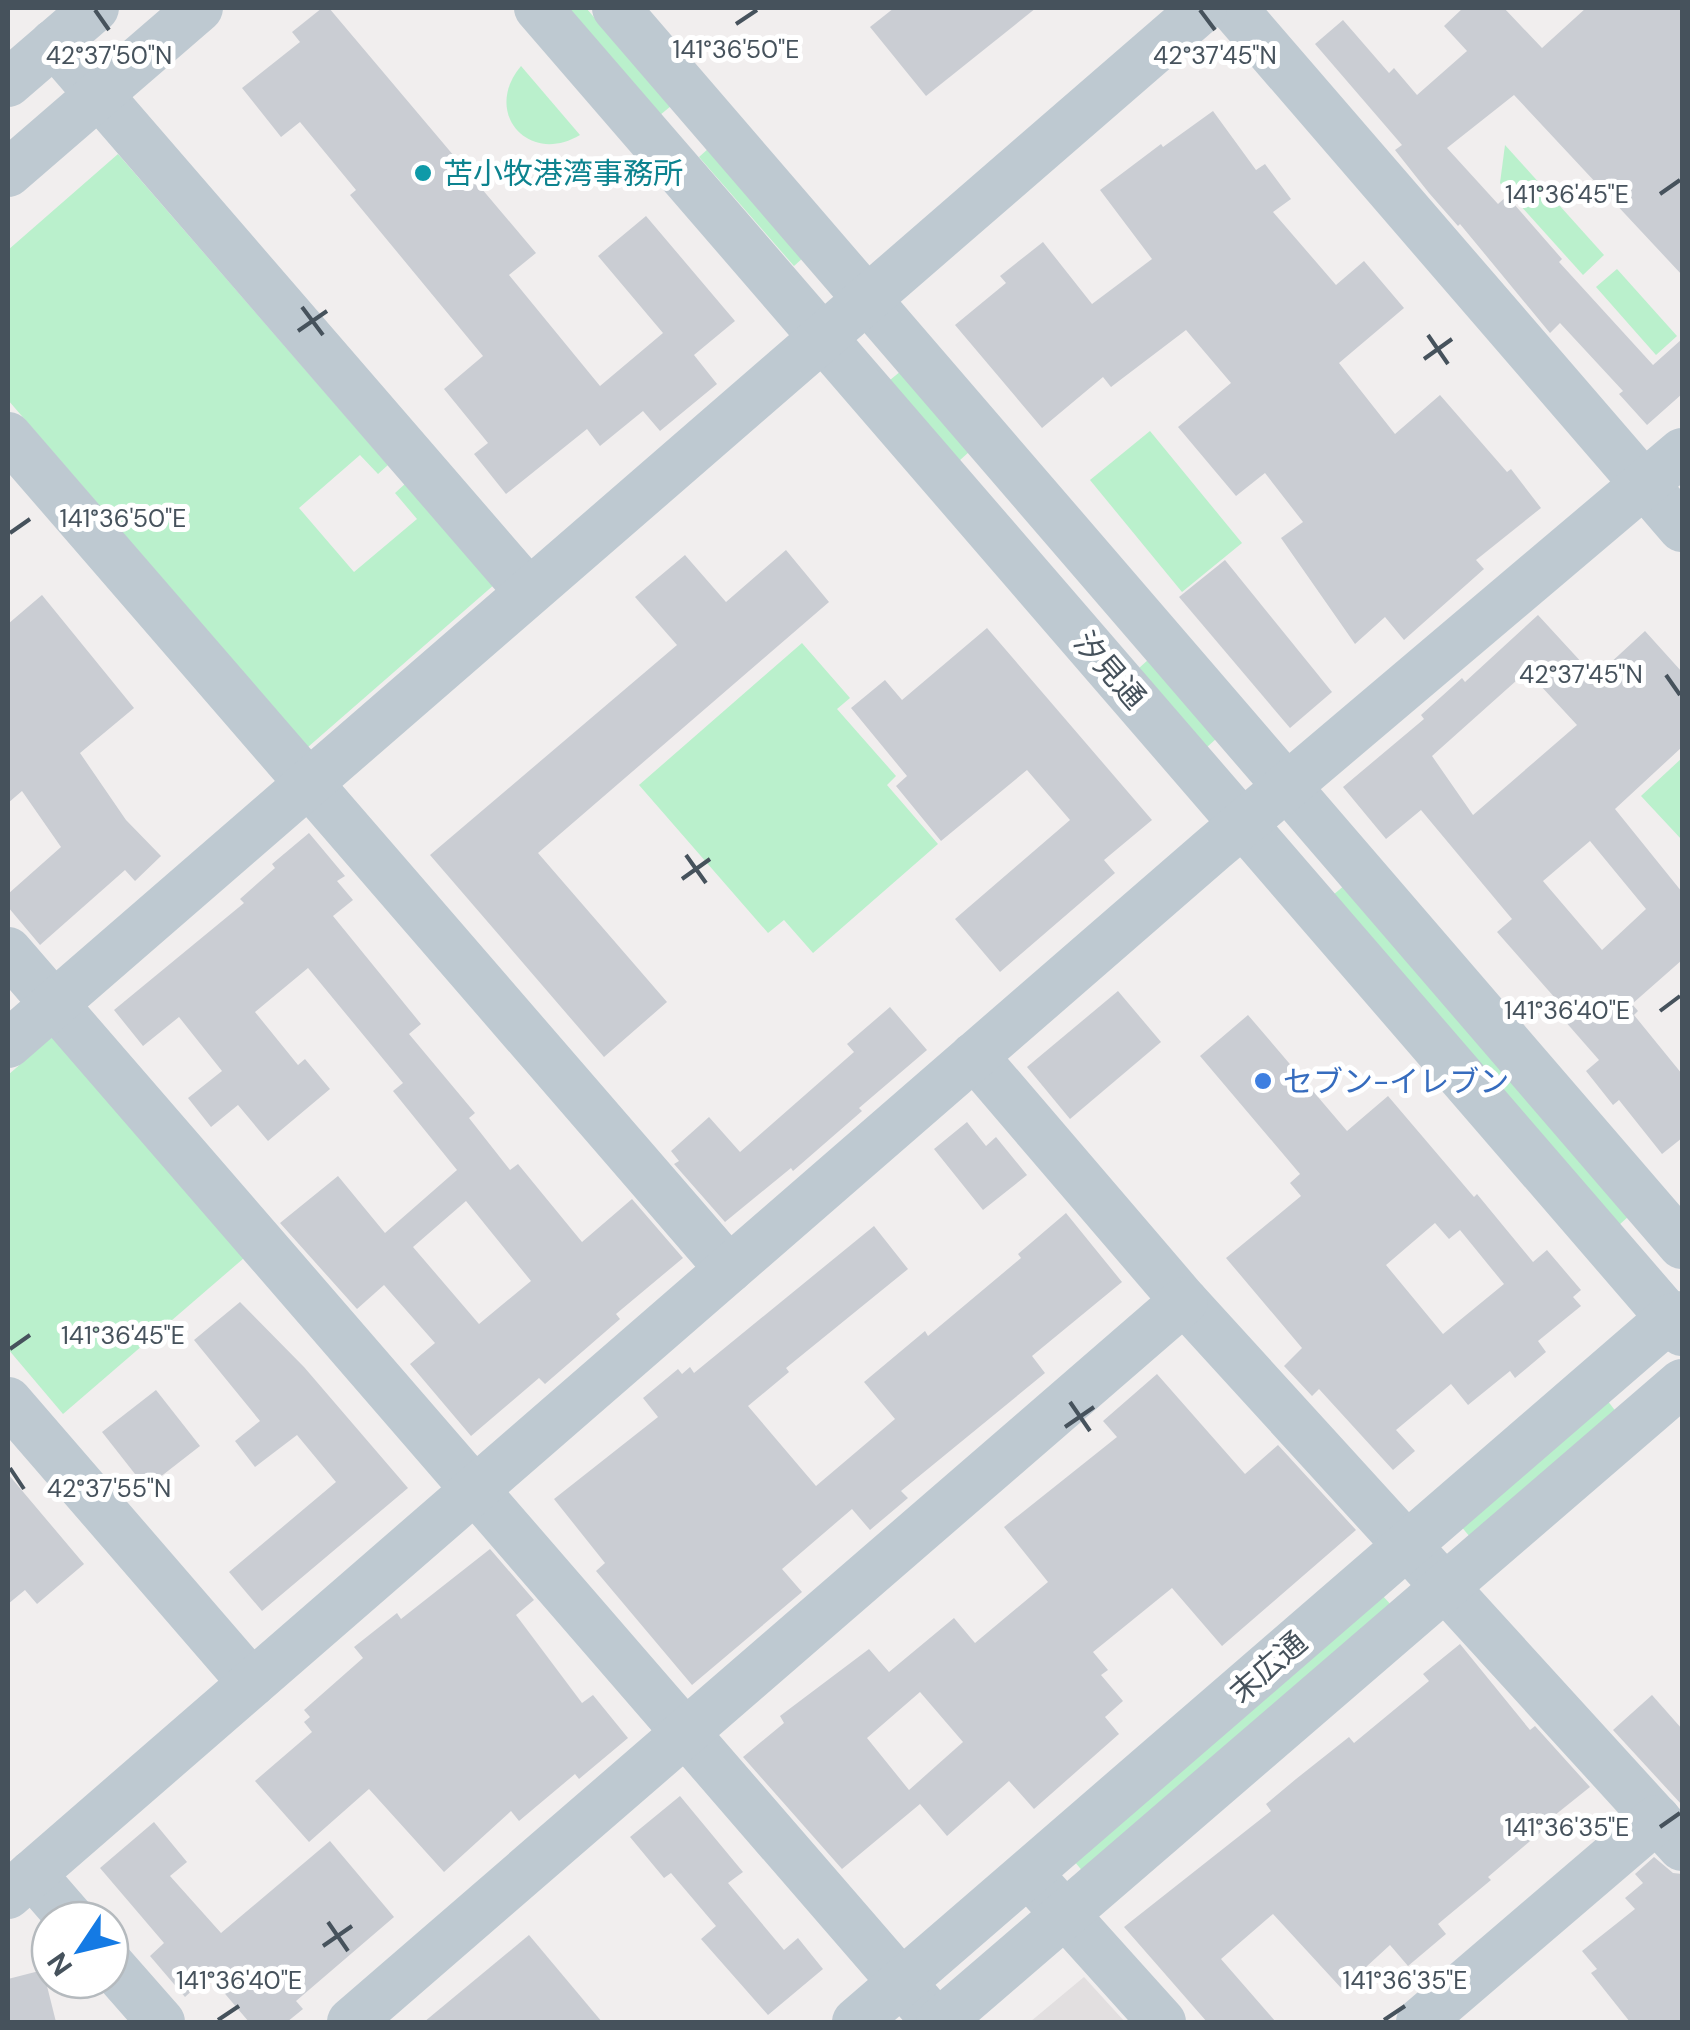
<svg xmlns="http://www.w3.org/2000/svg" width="1690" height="2030" font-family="'DM Sans','Noto Sans JP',sans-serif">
<rect width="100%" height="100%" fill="#f1eeee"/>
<polygon fill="#e2dfe0" points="1084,1977 1125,2022 1030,2022"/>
<g fill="#baf0cc">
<polygon points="567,8 586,8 671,106 660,115"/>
<path d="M521,66L580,135C528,166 482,112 521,66Z"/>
<polygon points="1505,145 1604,255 1583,275 1500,183"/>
<polygon points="709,148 804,257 794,266 699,157"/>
<polygon points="118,154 388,465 378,474 360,455 299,508 354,572 417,519 395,493 406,483 495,584 308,747 8,400 8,250"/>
<polygon points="1617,269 1677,336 1656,355 1596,287"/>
<polygon points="901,371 970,451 959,461 890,380"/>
<polygon points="1150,431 1242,543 1182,592 1090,480"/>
<polygon points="802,643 850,698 837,709 896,776 887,785 938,844 813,953 784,920 768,933 639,785"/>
<polygon points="1149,659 1217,738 1206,748 1138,669"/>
<polygon points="1682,758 1682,840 1641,796"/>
<polygon points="1345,885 1630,1215 1618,1226 1333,895"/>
<polygon points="53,1036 244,1258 63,1414 8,1349 8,1075"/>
<polygon points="1607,1400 1617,1413 1470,1537 1460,1525"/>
<polygon points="1381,1594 1393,1607 1085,1874 1074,1861"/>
</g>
<g fill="#cacdd3" fill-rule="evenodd">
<polygon points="322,8 329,8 536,253 509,275 600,386 663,333 598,256 646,216 735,321 694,355 717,384 660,431 643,411 600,446 587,429 506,494 474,454 488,443 444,389 483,356 350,195 356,190 300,122 281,137 242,88 300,42 292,32"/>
<polygon points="894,8 1036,8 926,96 870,27"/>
<polygon points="1463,8 1504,8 1542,48 1586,8 1682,8 1682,275 1514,95 1447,148 1498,204 1507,196 1562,259 1559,262 1653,365 1682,339 1682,394 1647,425 1619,394 1623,391 1560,323 1550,333 1460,224 1458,226 1429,193 1395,150 1402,145 1315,44 1343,20 1389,73 1394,68 1417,95 1467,51 1444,26"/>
<polygon points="1213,111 1256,170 1265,164 1291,199 1273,212 1336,285 1364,261 1404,308 1339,363 1395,434 1440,395 1507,472 1511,469 1541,508 1476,560 1484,569 1404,640 1385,617 1355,644 1281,538 1303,522 1265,473 1236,496 1178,427 1231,383 1186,330 1111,387 1103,377 1042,428 955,325 1006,283 1000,276 1043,242 1092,304 1152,259 1100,190 1161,144 1163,147"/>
<polygon points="786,550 829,602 538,853 667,1002 604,1057 430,855 677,645 635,597 685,555 726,602"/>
<polygon points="1225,560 1332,692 1290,728 1179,597"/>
<polygon points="42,595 134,708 80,753 126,820 161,856 135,881 125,870 40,945 8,907 8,894 61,847 22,791 8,803 8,624"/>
<path d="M1538,615L1595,677L1645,631L1682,672V747L1615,809L1682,892V960L1632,1004L1638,1011L1634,1015L1682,1074V1138L1662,1154L1619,1100L1613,1105L1586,1071L1599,1060L1564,1020L1570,1015L1497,932L1512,919L1421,810L1386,839L1343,787L1424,719L1421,715L1462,678L1465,682ZM1527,671L1577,725L1473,815L1432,756ZM1590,841L1646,909L1602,950L1543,881Z"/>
<polygon points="987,628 1152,820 1104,860 1115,873 1000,972 955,919 1070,820 1027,770 941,841 896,786 907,776 851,708 885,680 902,700"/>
<path d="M309,833L345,876L337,881L353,900L333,916L421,1024L409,1034L475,1113L469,1118L510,1170L518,1164L582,1242L632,1199L683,1258L616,1314L620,1319L545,1384L539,1378L471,1436L410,1364L435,1343L384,1285L357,1309L280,1223L338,1176L385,1233L457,1170L393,1091L403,1083L308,968L255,1012L298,1065L305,1059L330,1089L268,1141L238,1105L211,1127L188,1098L222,1071L179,1017L143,1046L114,1010L244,903L240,899L275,868L272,864ZM466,1201L531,1281L479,1324L413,1247Z"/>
<polygon points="1118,991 1161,1042 1070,1119 1027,1067"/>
<polygon points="890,1007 927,1050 859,1108 862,1111 793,1171 791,1168 725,1222 674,1164 679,1161 671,1151 709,1117 740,1152 854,1052 847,1044"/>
<path d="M1248,1015L1347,1131L1388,1096L1474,1197L1477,1194L1533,1262L1547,1250L1581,1290L1573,1297L1581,1306L1538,1341L1546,1352L1515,1378L1510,1371L1468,1405L1451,1384L1396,1430L1415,1451L1393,1470L1319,1389L1312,1396L1284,1366L1302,1348L1226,1258L1301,1196L1290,1183L1300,1174L1200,1056ZM1435,1223L1449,1239L1460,1230L1504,1284L1443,1334L1386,1265Z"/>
<polygon points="967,1122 986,1146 996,1137 1027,1175 983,1210 934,1149"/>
<polygon points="1066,1213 1122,1282 1032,1356 1045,1373 901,1491 908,1498 870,1530 852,1509 782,1569 802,1592 692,1685 596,1571 605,1563 554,1499 658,1417 643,1398 678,1369 682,1374 690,1367 694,1373 874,1226 908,1269 786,1368 789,1372 748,1406 816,1486 895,1419 864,1382 925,1331 928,1336 1021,1258 1018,1254"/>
<polygon points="240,1302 304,1367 408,1488 262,1611 229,1572 336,1482 297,1435 255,1467 235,1441 260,1421 194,1340"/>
<path d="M1157,1374L1245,1474L1278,1445L1356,1530L1222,1646L1172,1588L1093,1652L1108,1670L1101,1675L1123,1701L1105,1717L1119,1734L1034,1809L1009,1781L947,1836L920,1804L842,1869L743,1757L784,1723L780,1716L869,1649L889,1672L954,1618L975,1643L1048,1582L1004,1527L1117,1437L1103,1421ZM920,1692L963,1742L909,1790L867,1738Z"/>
<polygon points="156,1390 200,1446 146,1488 102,1432"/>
<polygon points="8,1474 84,1564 37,1604 25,1590 8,1604"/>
<polygon points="490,1549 534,1600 516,1615 582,1703 593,1695 628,1738 579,1779 575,1774 519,1821 511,1811 444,1872 369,1789 309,1842 255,1781 312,1732 304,1722 310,1717 304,1710 363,1658 354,1647 397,1613 401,1619"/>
<polygon points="1460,1644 1530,1730 1535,1726 1590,1787 1540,1827 1543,1830 1488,1877 1491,1880 1438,1924 1446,1934 1408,1966 1390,1945 1342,1989 1273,1914 1221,1959 1276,2022 1207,2022 1124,1927 1271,1811 1266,1804 1296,1779 1349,1737 1354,1743 1429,1681 1423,1674"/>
<polygon points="1652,1695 1682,1729 1682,1805 1613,1730"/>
<polygon points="680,1796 743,1872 728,1883 784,1950 798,1938 823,1969 768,2015 701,1939 716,1926 671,1873 664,1878 630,1837"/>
<polygon points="154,1822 187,1862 170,1876 221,1933 330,1841 394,1917 296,2001 303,2009 287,2022 249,2022 209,1975 185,1997 150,1956 164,1943 100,1868"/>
<polygon points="1654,1857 1673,1873 1682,1874 1682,2022 1630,2022 1591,1973 1597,1969 1582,1951 1635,1909 1625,1898 1643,1883 1635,1874"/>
<polygon points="529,1935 602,2022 424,2022"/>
<polygon points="43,1970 56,2022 8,2022 8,1979"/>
</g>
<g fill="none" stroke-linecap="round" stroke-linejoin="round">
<g stroke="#bec9d1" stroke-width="48">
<polyline points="538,8 1682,1332"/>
<polyline points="616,8 1682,1245"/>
<polyline points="1233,8 1682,528"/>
<polyline points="54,43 528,591"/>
<polyline points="8,83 95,8"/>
<polyline points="8,173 199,8"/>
<polyline points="8,436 729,1269"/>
<polyline points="8,951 936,2022"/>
<polyline points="8,1044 1203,8"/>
<polyline points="974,1056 1184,1301 1682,1847"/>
<polyline points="8,1401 252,1683"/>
<polyline points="32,1874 72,1920"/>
<polyline points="1044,1891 1162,2022"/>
<polyline points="8,1895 1213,849 1682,452"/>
<polyline points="110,1964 161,2022"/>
<polyline points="351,2022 1184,1301"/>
<polyline points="856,2022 1670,1318 1682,1315"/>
<polyline points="940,2022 1682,1383"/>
<polyline points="1420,2022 1657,1819"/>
</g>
</g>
<path fill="none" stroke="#46525c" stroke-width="4" d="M95,10L109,30M1200,10L1215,30M736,24L757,10M1660,194L1680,180M302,307L323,335M298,331L327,311M1428,335L1448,364M1424,359L1452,339M10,533L30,519M1666,675L1680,695M686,855L706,883M682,879L710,859M1660,1011L1680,996M10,1349L30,1335M1070,1402L1090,1431M1065,1427L1094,1407M10,1468L24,1489M1660,1827L1680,1813M328,1922L348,1951M323,1946L352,1926M218,2020L239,2006M1384,2020L1405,2006"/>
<circle fill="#0f9aa8" stroke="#fff" stroke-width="4" cx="423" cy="173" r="10"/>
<circle fill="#3f7fe0" stroke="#fff" stroke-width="4" cx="1263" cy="1081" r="10"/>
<g text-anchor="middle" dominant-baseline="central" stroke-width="10" stroke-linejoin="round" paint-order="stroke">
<g font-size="30" fill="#0d838f" stroke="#fff" text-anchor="start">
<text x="443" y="173">苫小牧港湾事務所</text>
</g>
<g font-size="30" fill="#46525c" stroke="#fff">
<text transform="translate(1110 670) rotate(49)">汐見通</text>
<text transform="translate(1268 1667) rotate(-41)">末広通</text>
</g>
<g font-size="30" fill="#366cbe" stroke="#fff" text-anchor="start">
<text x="1283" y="1081">セブン-イレブン</text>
</g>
</g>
<g font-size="25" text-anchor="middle" fill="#46525c" stroke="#fff" stroke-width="10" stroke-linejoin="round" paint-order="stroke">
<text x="736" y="58">141°36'50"E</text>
<text x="109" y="64">42°37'50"N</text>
<text x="1215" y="64">42°37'45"N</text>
<text x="1567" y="203">141°36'45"E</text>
<text x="123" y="527">141°36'50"E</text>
<text x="1581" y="683">42°37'45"N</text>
<text x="1567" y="1019">141°36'40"E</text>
<text x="123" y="1344">141°36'45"E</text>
<text x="109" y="1497">42°37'55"N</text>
<text x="1567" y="1836">141°36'35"E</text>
<text x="239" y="1989">141°36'40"E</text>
<text x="1405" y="1989">141°36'35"E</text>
</g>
<rect width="1690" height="2030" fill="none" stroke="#46525c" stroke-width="20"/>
<g transform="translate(80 1950) rotate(235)"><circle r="48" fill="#ffffff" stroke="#b5babe" stroke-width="2.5"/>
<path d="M0-8L18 38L0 25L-18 38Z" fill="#147ae4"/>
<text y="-15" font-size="28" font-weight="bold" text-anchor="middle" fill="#46525c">N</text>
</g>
</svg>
